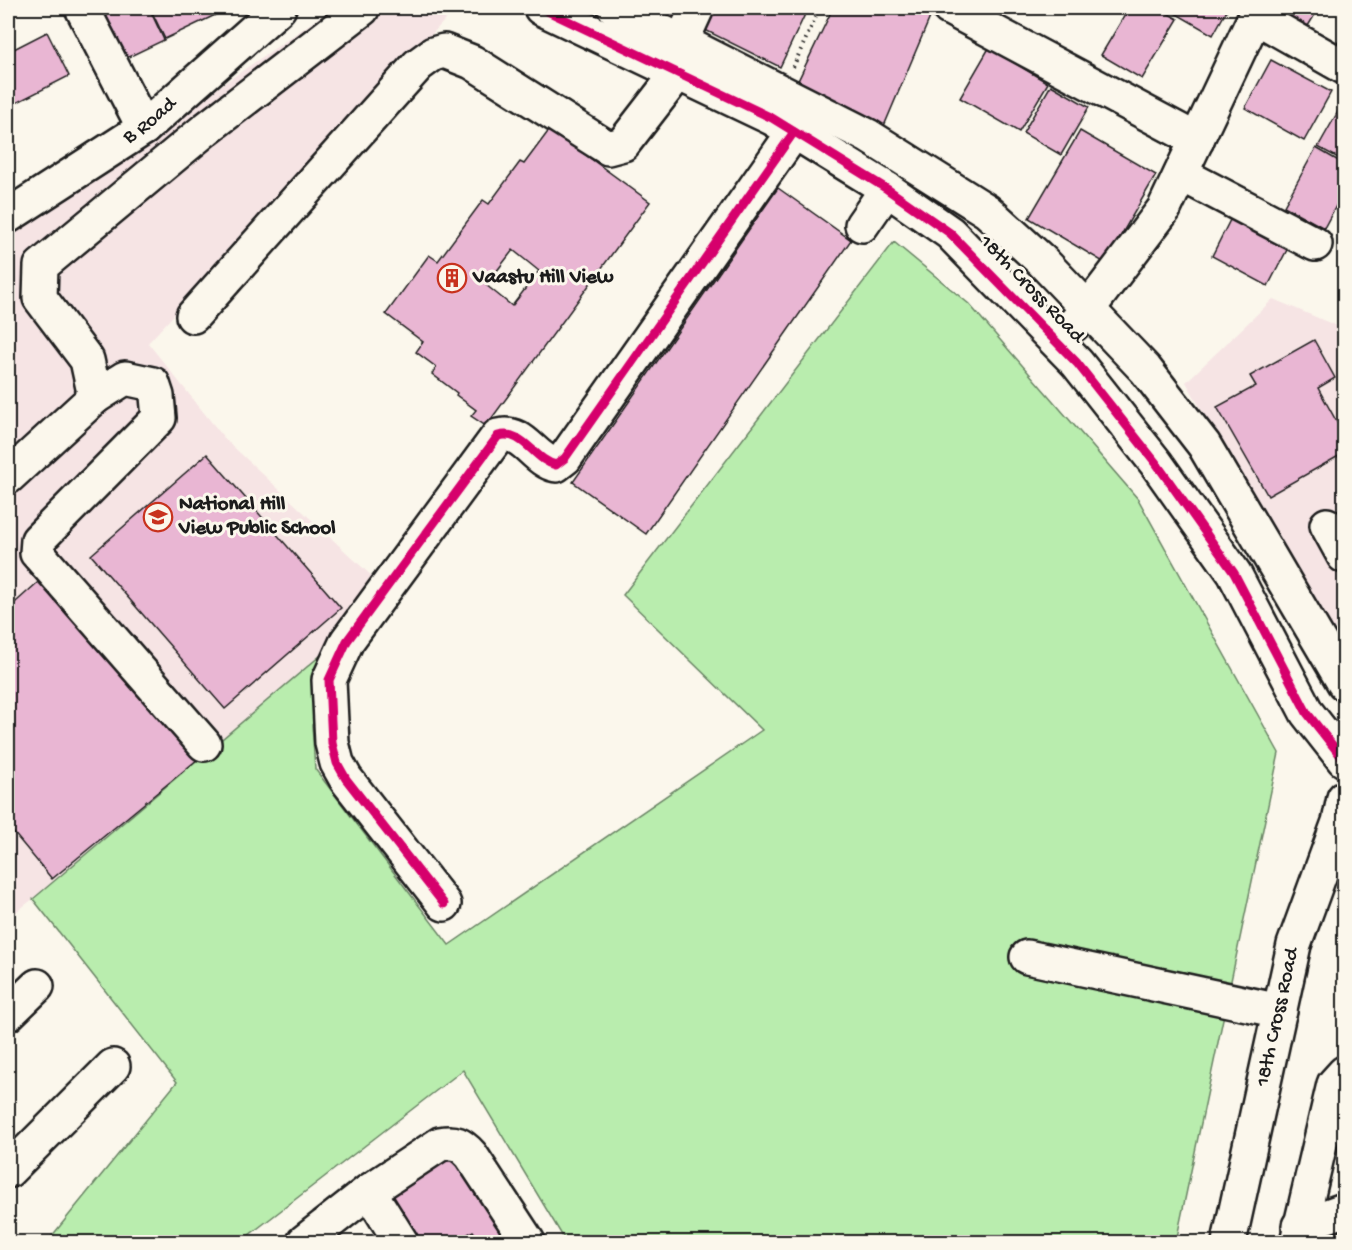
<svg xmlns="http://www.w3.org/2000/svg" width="1352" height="1250" font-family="'Gochi Hand',sans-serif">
<rect width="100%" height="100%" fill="#fbf7ec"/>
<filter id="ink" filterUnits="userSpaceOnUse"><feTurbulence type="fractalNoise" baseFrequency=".0167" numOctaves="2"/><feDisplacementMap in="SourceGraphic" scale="12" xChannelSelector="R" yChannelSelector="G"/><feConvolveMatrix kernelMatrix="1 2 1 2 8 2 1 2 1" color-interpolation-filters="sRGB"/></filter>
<g filter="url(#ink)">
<g fill="#f6e4e4">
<polygon points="333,8 456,8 148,343 225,439 392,595 33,899 8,918 8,233"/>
<polygon points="1273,299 1344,329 1344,664 1186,382"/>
</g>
<polygon fill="#b9edae" stroke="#6a8465" stroke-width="1.5" points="894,242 969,304 1138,499 1279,753 1176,1242 566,1242 463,1070 240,1242 47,1242 177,1082 33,899 392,595 393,602 312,725 315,769 449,945 762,730 623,595"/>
<g fill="#e9b6d3" stroke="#1c1c1c" stroke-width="1.5" fill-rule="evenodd">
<polygon points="92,8 149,8 164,40 118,62"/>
<polygon points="150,8 230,8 165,39"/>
<polygon points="637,8 687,8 678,27"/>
<polygon points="703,8 808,8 780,67 695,25"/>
<polygon points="833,8 934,8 884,126 796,85"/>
<polygon points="1129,8 1158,8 1178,19 1142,79 1101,55"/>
<polygon points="1178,8 1228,8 1213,35 1175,13"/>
<polygon points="1275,8 1319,8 1308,26"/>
<polygon points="47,32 69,76 8,107 8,52"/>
<polygon points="989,48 1048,83 1019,132 960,98"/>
<polygon points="1271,60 1331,92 1304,141 1245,108"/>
<polygon points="1051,85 1089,107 1061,155 1023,133"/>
<polygon points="1340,108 1344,111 1344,161 1318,147"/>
<path d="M550,129L650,202L486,426L471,416L476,410L456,395L457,393L432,374L436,367L416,352L423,342L386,314L429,255L438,261L483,200L489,204L520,162L524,164ZM513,250L539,271L512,306L486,285Z"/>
<polygon points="1080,131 1156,175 1105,263 1029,218"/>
<polygon points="1316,148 1344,164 1344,191 1324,228 1284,206"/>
<polygon points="778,188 851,240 646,534 573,482"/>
<polygon points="1232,216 1289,246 1268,286 1212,256"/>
<polygon points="1314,340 1335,378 1318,388 1344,435 1344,453 1268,496 1217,407 1256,386 1250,376"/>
<polygon points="207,454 341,608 225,709 91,555"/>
<polygon points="46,575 198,759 52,879 8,826 8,609"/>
<polygon points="457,1150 517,1242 481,1242 473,1231 455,1242 407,1242 374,1192"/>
</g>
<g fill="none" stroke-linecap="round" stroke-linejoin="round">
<g stroke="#1c1c1c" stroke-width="38">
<g id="minor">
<polyline points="82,8 144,128"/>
<polyline points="541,8 772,118 887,189 950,233 1077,363 1156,463 1234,573 1307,713 1344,760"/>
<polyline points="615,8 868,136 987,211 1042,261 1145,369 1204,445 1344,683"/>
<polyline points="949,8 1197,140"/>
<polyline points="1256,17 1344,67"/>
<polyline points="682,41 697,8"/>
<polyline points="1181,174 1315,244"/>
<path id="s1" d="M8,216L144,128L279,8"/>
<polyline points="862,225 887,189"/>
<polyline points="193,316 418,65 433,54 444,51 472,62 608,148 623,144 678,73"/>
<polyline points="1073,325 1088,309 1164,209 1259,8"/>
<polyline points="95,397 125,378 153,384 157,396 159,418 38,540 37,553 204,744"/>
<polyline points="8,477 95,397 87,360 40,298 41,266 206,129 362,9"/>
<polyline points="1327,525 1344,556"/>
<path d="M444,904L346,779L337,763L332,743L329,680L347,641L498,436C524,429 533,460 556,465L565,458L794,132"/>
<polyline points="1027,957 1280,1011"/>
<polyline points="8,1014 37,986"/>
<polyline points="8,1171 113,1066"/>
<polyline points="369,1191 401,1242"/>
<polyline points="1299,1226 1344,1210"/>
<path d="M304,1242L369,1191L440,1144C455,1141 461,1144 471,1155L528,1242"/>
<path id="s2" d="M1229,1242L1294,945L1339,822L1344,798"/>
<polyline points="1297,1242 1334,1084 1344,1073"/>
</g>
</g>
<polyline stroke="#1c1c1c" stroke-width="4" stroke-dasharray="1.5 4.5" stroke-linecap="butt" points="793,67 820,8"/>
<use href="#minor" stroke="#fbf7ec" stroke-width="33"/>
<g stroke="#fbf7ec" stroke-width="13">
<g id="cycleway">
<polyline points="541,8 772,118 887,189 950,233 1077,363 1156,463 1234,573 1307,713 1344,760"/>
<path d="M444,904L346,779L337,763L332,743L329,680L347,641L498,436C524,429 533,460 556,465L565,458L794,132"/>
</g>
</g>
<use href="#cycleway" stroke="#d6006c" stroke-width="9"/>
</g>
</g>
<defs>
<g id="building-ring" transform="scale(1.5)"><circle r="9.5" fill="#fbf7ec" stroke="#c8321e" stroke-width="1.5"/><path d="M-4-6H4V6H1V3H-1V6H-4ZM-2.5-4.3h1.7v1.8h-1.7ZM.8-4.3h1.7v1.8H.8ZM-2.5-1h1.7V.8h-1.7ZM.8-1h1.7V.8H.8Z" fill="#c8321e"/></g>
<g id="school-ring" transform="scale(1.5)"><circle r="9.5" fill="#fbf7ec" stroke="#c8321e" stroke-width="1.5"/><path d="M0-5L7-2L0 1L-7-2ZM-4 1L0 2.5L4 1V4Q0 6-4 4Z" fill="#c8321e"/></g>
</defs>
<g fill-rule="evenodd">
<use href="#building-ring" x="452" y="278"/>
<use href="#school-ring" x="158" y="517"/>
</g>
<g text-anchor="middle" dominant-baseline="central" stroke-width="6" stroke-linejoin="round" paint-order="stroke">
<g font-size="21" fill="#1c1c1c" stroke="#fbf7ec">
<text stroke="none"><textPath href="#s1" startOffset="171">B Road</textPath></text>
<text transform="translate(1031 290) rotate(46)">18th Cross Road</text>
<text stroke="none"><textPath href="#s2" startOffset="230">18th Cross Road</textPath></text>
</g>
<g font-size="21" font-weight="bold" fill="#1c1c1c" stroke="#fbf7ec" text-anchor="start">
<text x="473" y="278">Vaastu Hill View</text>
<text x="179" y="505">National Hill<tspan x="179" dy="24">View Public School</tspan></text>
</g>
</g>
<rect width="1352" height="1250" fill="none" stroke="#fbf7ec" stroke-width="30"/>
<rect x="15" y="15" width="1322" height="1220" fill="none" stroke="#1c1c1c" stroke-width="2" filter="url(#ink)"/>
</svg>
